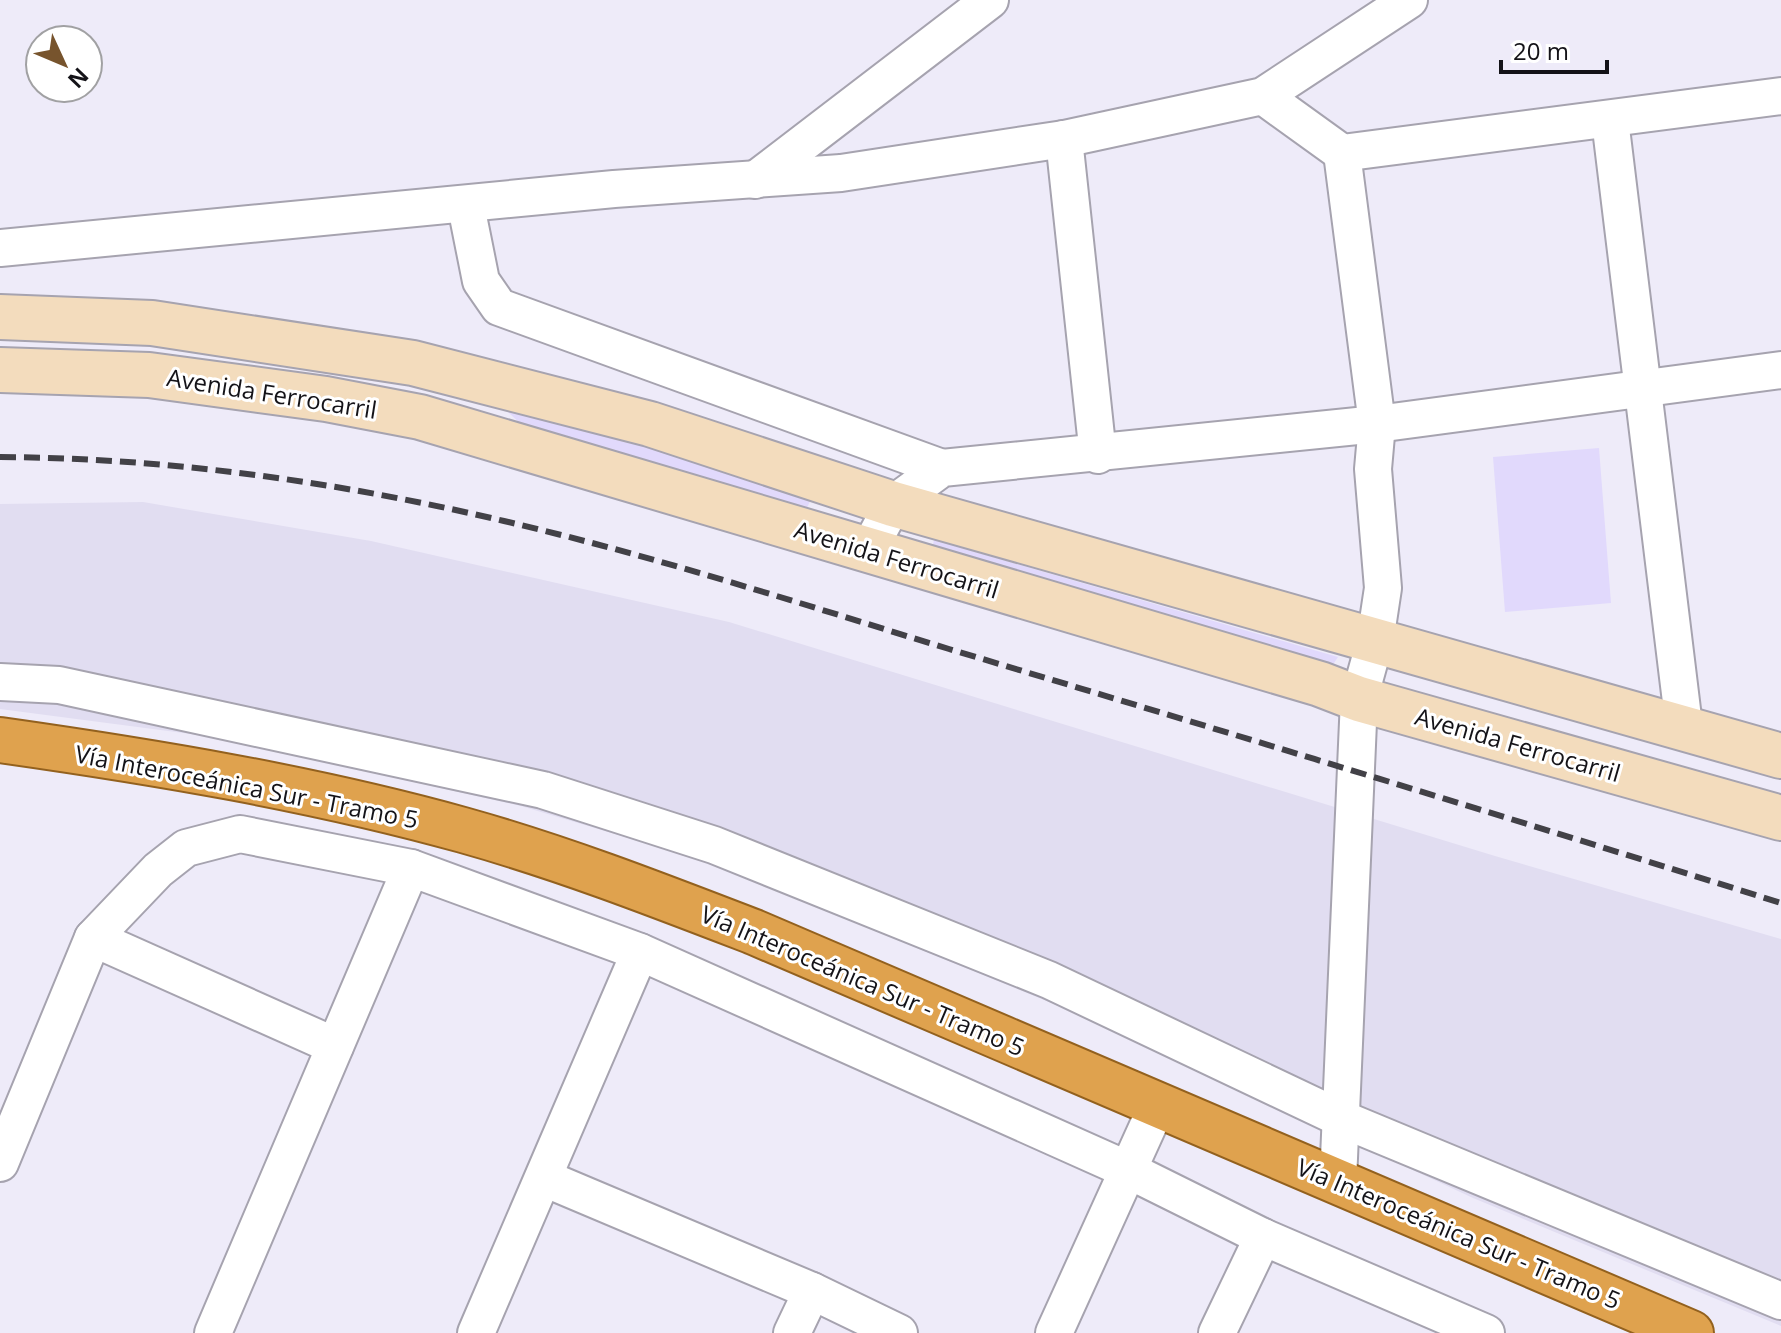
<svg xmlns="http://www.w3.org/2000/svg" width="1781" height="1333" font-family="'Open Sans',sans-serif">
<rect width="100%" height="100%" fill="#eeebf9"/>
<polygon fill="#e1ddf1" points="143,502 371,541 729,622 1495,856 1781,939 1781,1326 1473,1198 1071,1011 699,859 521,806 214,737 0,709 0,504"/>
<g fill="#e1d9fc">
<polygon points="508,412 530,412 812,497 806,510 524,427"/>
<polygon points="1599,448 1611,603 1505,612 1493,457"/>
<polygon points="934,540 1338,657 1330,669 931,553"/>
</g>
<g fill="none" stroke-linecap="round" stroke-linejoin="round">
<g stroke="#a6a3af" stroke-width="40">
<g id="minor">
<polyline points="1263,96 1342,153 1781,96"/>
<polyline points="1610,120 1684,726"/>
<polyline points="1064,139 1098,455"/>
<polyline points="755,180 990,0"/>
<polyline points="466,206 481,281 499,307 942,468"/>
<polyline points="0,248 614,189 841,173 1064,139 1263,96 1409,0"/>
<polyline points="868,551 893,504 942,468 1377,424 1781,370"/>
<polyline points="0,682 59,685 543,790 714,845 1049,980 1342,1119 1781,1301"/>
<polyline points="93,938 335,1046"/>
<polyline points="0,1163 93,938 158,870 186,848 240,834 411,868 640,952 1128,1170 1263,1237 1486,1333"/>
<polyline points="544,1178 812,1291 899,1333"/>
<polyline points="1338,1181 1359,699 1375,641 1383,588 1373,469 1377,424 1342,153"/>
<polyline points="213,1333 411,868"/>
<polyline points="476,1333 640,952"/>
<polyline points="792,1333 812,1291"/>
<polyline points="1054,1333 1158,1104"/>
<polyline points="1217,1333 1263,1237"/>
</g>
</g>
<g stroke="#a6a3af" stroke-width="48">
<g id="secondary">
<polyline points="0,317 152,323 413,363 650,424 893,504 1781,756"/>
<polyline points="0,370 149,375 326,399 420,417 1320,684 1359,699 1781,818"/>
</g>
</g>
<g stroke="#93611e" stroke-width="48">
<path id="trunk" d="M0,740C155,762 312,788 463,830C563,858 658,895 754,932L1691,1333"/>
</g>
<use href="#minor" stroke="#fff" stroke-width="36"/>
<use href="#secondary" stroke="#f3dcbd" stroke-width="44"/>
<use href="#trunk" stroke="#dfa24e" stroke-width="44"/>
<path stroke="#424147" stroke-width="6" stroke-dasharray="16 8" stroke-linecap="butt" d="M0,457C169,458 339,482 504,521C654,556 802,604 949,649C1227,732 1504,816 1781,903"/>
</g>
<g text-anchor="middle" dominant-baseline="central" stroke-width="6" stroke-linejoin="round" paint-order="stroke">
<g font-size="24" fill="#141318" stroke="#fff">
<text transform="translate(272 393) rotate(9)">Avenida Ferrocarril</text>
<text transform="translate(897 559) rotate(17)">Avenida Ferrocarril</text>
<text transform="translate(1518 744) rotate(16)">Avenida Ferrocarril</text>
<text transform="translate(247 786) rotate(11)">Vía Interoceánica Sur - Tramo 5</text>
<text transform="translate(863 980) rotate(23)">Vía Interoceánica Sur - Tramo 5</text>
<text transform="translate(1459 1233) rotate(23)">Vía Interoceánica Sur - Tramo 5</text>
</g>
</g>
<g transform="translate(64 64) rotate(134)"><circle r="38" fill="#ffffff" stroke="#a1a1a3" stroke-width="2"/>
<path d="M0-6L14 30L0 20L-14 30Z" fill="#77542d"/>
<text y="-12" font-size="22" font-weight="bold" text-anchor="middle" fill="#141318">N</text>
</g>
<path d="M1501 60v12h106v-12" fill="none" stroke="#141318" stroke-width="4"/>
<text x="1513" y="60" font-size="24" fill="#141318" stroke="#ffffff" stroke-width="6" paint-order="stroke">20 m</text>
</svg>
